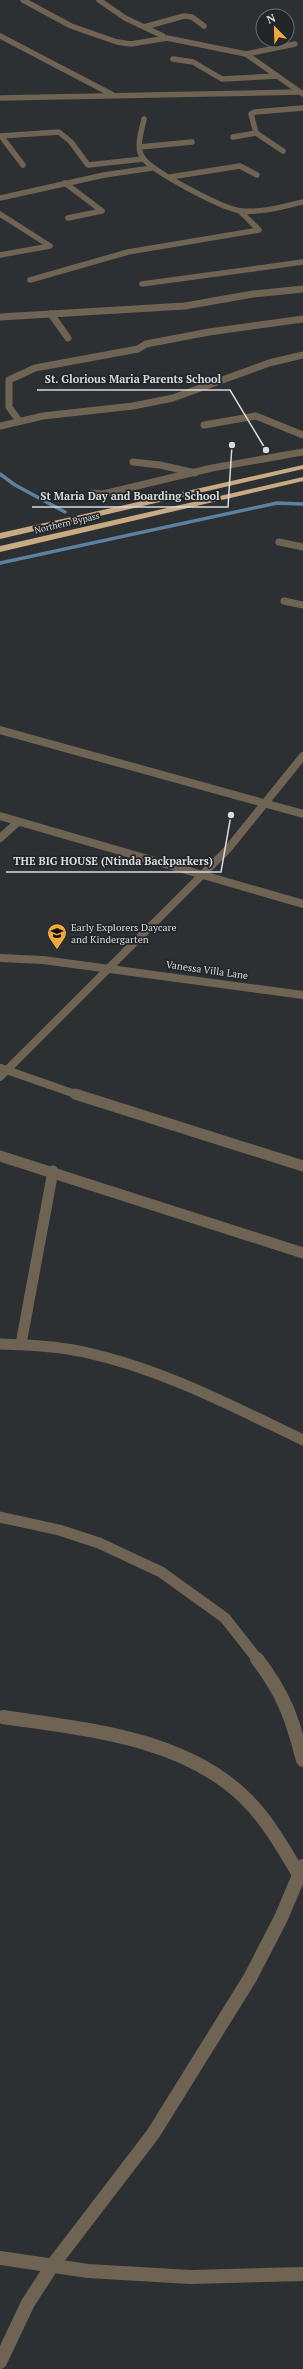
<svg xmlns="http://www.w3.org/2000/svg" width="303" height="2369" font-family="'PT Serif',serif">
<rect width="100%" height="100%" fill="#2c3033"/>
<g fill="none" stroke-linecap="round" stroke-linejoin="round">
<g stroke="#5d81a0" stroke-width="3.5">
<polyline points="0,474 15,485 65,512"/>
<polyline points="0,563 277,503 303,504"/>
</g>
<g stroke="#6f6354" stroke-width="5.5">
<polyline points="23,0 71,26 117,42 131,44 167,38 246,54 303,94"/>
<polyline points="99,0 125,18 144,27"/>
<polyline points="0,36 113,95"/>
<polyline points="163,38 163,36 144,27 184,16 192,17 204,26"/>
<polyline points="246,54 295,44"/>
<polyline points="173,59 193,62 222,79 277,76"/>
<polyline points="0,98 300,92"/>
<path d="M144,119C142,130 135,148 143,158C153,172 225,210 242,211C262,213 284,206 303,202"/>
<polyline points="256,133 283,151"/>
<polyline points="0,136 59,132 71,142 88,165 143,159"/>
<polyline points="1,136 23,165"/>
<polyline points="233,137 256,133 251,114 255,112 303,108"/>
<polyline points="140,147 192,142"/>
<polyline points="170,177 240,166 257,175"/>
<polyline points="65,183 102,211 68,218"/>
<polyline points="0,198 104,175 152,168"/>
<polyline points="0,214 50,246 0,255"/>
<polyline points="30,280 128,252 259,230 240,211"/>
<polyline points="142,284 303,262"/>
</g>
<g stroke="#6f6354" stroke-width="7">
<polyline points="51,314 68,338"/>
<polyline points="0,317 185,306 253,294 303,289"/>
<polyline points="19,421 9,407 9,380 35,368 138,349 146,344 209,332 303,319"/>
<polyline points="204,425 256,416 303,435"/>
<polyline points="0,426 43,416 133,406 173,398 269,363 303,355"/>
<polyline points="133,462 160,465 195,473"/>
<polyline points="92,493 103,494 212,468 303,452"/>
<polyline points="279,542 303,547"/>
<polyline points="284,601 303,605"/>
</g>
<g stroke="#6f6354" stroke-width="8">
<polyline points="0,730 303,814"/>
<polyline points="0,816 303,904"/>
<polyline points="0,838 18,822"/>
<polyline points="0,958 43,960 303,995"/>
<polyline points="1,1068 78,1095"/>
<polyline points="0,1077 227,850 303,756"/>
</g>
<g stroke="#6f6354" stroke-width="11">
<polyline points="75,1094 303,1166"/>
<polyline points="0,1156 303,1253"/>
<path d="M0,1344C28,1345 57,1346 84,1352C162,1369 232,1406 303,1440"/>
<polyline points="21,1344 53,1171"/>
<polyline points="0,1517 59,1530 99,1543 161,1572 225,1618 258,1660"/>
</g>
<g stroke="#6f6354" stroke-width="14">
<path d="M257,1659C284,1694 292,1718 303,1760"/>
<path d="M3,1717C84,1729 182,1737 244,1797C266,1818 282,1846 298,1873"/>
<polyline points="0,2258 88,2271 191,2277 303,2274"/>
<polyline points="0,2362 28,2303 52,2266 153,2134 250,1978 281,1918 303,1866"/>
</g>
<g fill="#c8aa83" fill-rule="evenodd">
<polygon points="303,465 303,469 0,539 0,533"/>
<polygon points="303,477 303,481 0,552 0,546"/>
</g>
</g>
<defs>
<g id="school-pin" transform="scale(1)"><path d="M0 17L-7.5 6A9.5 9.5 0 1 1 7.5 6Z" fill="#eea83c" stroke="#222629"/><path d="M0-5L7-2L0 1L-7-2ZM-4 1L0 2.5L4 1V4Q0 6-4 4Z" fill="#111"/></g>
</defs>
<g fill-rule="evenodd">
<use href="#school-pin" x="57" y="933"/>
</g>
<g text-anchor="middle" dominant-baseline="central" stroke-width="3.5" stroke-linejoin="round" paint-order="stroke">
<g font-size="9" fill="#d8dadd" stroke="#222629">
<text transform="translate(67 523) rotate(-13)">Northern Bypass</text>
</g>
<g font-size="10" fill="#d8dadd" stroke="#222629" text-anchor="start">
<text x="71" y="927">Early Explorers Daycare<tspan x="71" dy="12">and Kindergarten</tspan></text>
</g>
<g font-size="10" fill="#d8dadd" stroke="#222629">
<text transform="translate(207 970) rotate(8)">Vanessa Villa Lane</text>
</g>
</g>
<path fill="none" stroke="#d8dadd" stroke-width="1.5" d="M266 450L230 390H37M232 445L228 507H32M231 815L221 872H6"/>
<g fill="#d8dadd" stroke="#222629" stroke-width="1.5">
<circle cx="266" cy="450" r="4"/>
<circle cx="232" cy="445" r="4"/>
<circle cx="231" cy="815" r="4"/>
</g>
<g font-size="11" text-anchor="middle" font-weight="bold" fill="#d8dadd" stroke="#222629" stroke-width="3.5" stroke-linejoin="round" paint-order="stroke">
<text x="133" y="383">St. Glorious Maria Parents School</text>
<text x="130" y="500">St Maria Day and Boarding School</text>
<text x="113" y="865">THE BIG HOUSE (Ntinda Backparkers)</text>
</g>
<g transform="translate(275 28) rotate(337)"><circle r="19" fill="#222629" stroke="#6b6e71"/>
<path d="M0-3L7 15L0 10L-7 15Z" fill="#eea83c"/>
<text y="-6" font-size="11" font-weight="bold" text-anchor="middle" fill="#d8dadd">N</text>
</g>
</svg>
